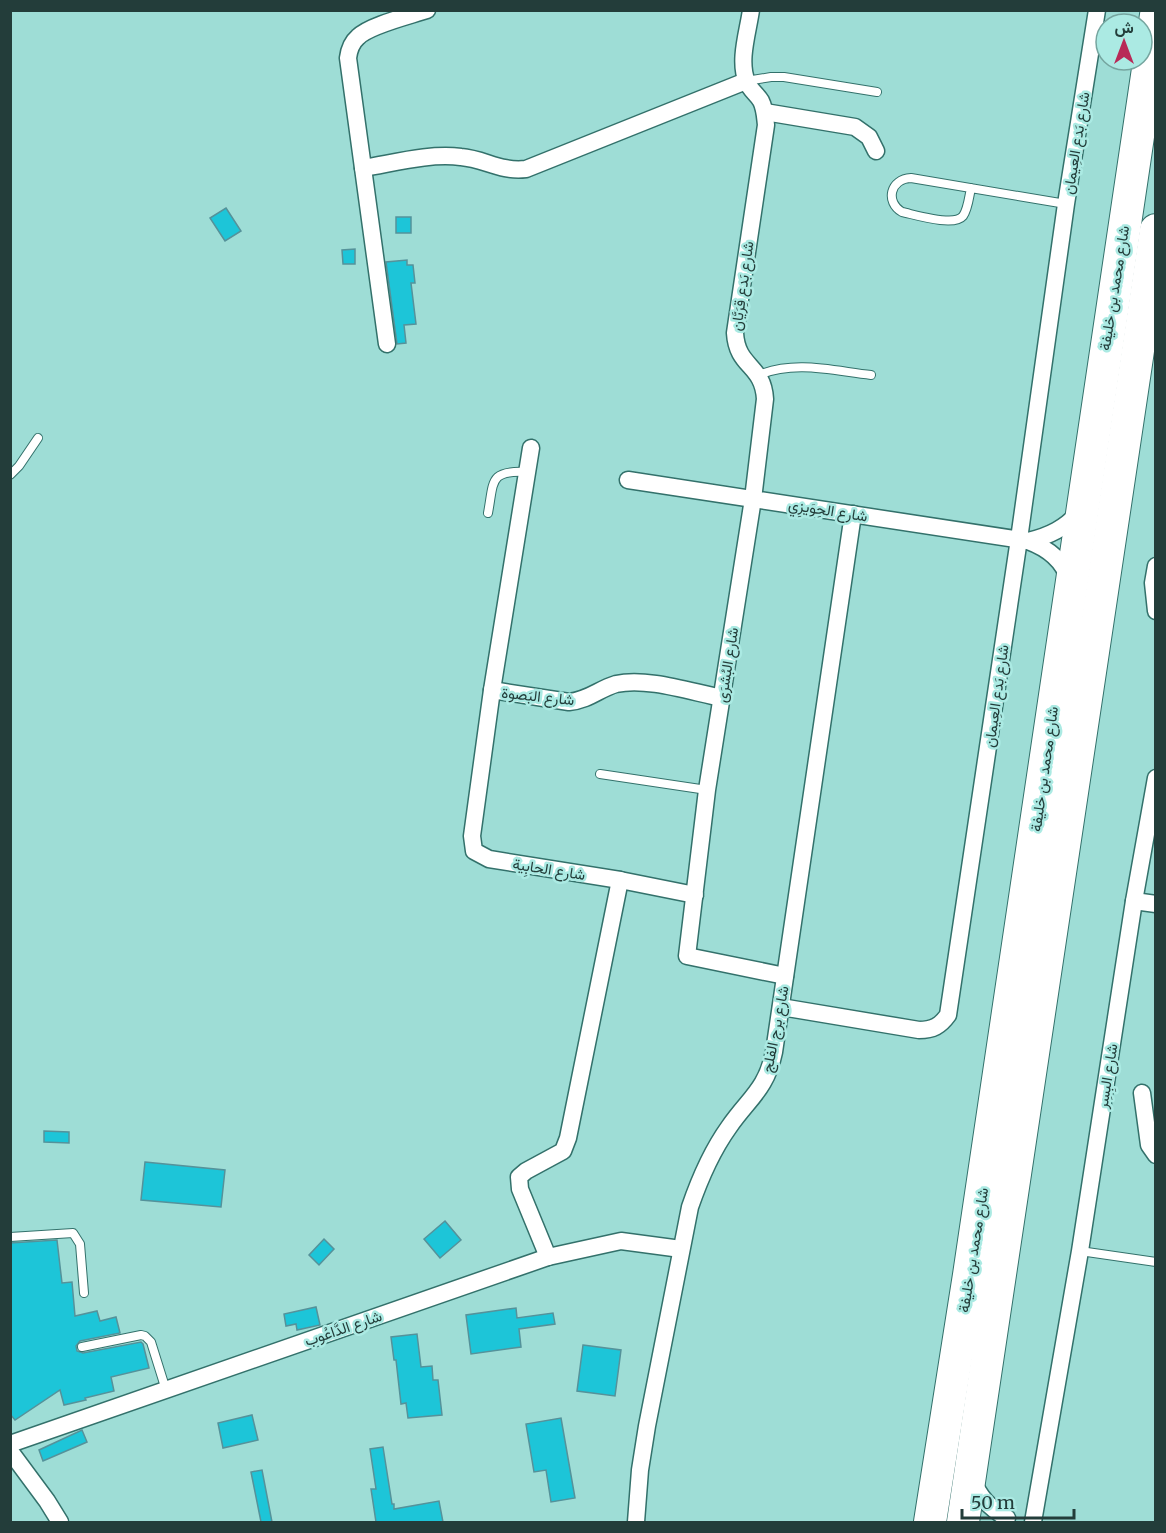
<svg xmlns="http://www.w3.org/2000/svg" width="1166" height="1533" font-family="Merriweather,Vazirmatn,serif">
<rect width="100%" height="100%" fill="#9eddd6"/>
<g fill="#1dc5d8" stroke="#55929a" stroke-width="1.5">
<polygon points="226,208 241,231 225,241 210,218"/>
<rect x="396" y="217" width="15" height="16"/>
<polygon points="355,249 355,264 343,264 342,250"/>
<polygon points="407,260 407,265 413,265 415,283 411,283 416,324 404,325 406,343 397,344 386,262"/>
<polygon points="44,1131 69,1132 69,1143 44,1142"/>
<polygon points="145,1162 225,1170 221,1207 141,1200"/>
<polygon points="445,1221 461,1240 440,1258 424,1239"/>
<polygon points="324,1239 334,1249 319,1265 309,1255"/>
<polygon points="57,1240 62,1283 72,1282 75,1316 97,1311 100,1321 116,1317 120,1333 80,1341 76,1346 77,1351 83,1353 141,1342 143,1344 149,1368 111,1377 114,1391 85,1398 86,1400 64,1405 60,1390 15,1420 10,1414 10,1243"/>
<polygon points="316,1307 320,1325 297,1330 296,1324 286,1326 284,1314"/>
<polygon points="516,1308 517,1318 553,1313 555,1324 519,1329 521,1347 471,1354 466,1315"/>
<polygon points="417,1334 421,1367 432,1366 433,1380 438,1380 442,1415 408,1418 406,1403 401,1404 396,1360 394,1360 391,1337"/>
<polygon points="583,1345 621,1350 615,1396 577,1391"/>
<polygon points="252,1415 258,1440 223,1448 218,1423"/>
<polygon points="561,1418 575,1498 551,1502 546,1470 534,1472 526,1424"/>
<polygon points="82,1430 87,1442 43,1461 39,1450"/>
<polygon points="383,1447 392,1504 394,1504 394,1509 439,1501 443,1522 376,1522 371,1489 376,1489 370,1449"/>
<polygon points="262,1470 272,1522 261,1522 251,1472"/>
</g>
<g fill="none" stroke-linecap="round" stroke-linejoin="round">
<g stroke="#33716b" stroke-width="10">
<g id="lane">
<polyline points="746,81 771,77 784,77 877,92"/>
<path d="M971,188C969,197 968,209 963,216C954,227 916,215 902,212C885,202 890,179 911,178L1066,204"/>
<path d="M759,375C795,360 834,371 871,375"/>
<polyline points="10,475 19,466 38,438"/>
<path d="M488,513C494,481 489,470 527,472"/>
<polyline points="600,774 707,790"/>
<polyline points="10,1237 73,1233 80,1244 84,1293"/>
<polyline points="1080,1251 1156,1262"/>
<polyline points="82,1347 141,1335 145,1336 151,1342 166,1390"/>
</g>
</g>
<g stroke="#33716b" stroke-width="19">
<g id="street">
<path d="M751,10C748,32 738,61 747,82C750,90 757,94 761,101C765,109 765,117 766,125L735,333C737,368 763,364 765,399L753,499L707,790L687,956L785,976"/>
<polyline points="765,112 855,127 869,137 876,151"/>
<path d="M363,168C394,163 429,153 461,157C485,159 500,172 526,169L746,81"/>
<path d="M387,344L348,58C349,50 351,43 358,37C370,25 409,16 427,10"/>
<polyline points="531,448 492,690 472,836 474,851 489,859 620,880 568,1138 563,1151 526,1171 519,1177 520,1189 548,1257"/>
<path d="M628,480L1028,541C1047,548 1063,559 1069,580"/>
<path d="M1028,541C1049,536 1066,528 1080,511"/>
<polyline points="1156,566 1153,583 1156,611"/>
<path d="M492,690L569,702C589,700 599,689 616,684C647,677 691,692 722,698"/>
<polyline points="620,880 695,895"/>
<polyline points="1134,901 1156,904"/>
<path d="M781,1007L919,1030C933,1030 940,1026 948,1015L1019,539L1066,204L1097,10"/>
<polyline points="1142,1093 1149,1145 1156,1155"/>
<polyline points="10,1444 548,1257 621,1241 681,1249"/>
<polyline points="10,1451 47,1501 60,1522"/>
<path d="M973,1480C979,1498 991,1509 1007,1518"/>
<path d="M636,1522L640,1470L647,1426L690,1207C700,1178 711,1152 729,1127C749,1098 766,1090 774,1052L853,514"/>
<polyline points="1033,1522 1080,1251 1134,901 1156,778"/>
</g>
</g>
<g stroke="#33716b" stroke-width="34">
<g id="highway">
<polyline points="930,1522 969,1275 1156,15"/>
<polyline points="963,1522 1156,230"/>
</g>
</g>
<use href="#lane" stroke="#fff" stroke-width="8"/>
<use href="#street" stroke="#fff" stroke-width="16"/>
<use href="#highway" stroke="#fff" stroke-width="32"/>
</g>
<g text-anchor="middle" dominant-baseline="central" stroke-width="5" stroke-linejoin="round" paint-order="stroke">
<g font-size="15" fill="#233d3a" stroke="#abeae3">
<text transform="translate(1076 143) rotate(-81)">شارع بَدع العِيمان</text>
<text transform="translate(742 286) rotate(-82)">شارع بَدع قِرَيَّان</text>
<text transform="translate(1114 288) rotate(-81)">شارع محمد بن خليفة</text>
<text transform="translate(828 510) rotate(9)">شارع الحِوَيزِي</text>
<text transform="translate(727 665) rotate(-81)">شارع البُشرَى</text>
<text transform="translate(538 696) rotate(6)">شارع البَصوة</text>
<text transform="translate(996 696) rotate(-82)">شارع بَدع العِيمان</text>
<text transform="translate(1044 769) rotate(-82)">شارع محمد بن خليفة</text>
<text transform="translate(549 869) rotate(9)">شارع الحابِية</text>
<text transform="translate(775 1029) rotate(-79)">شارع برج الفلج</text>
<text transform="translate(1107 1076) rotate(-81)">شارع البِسِر</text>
<text transform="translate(973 1250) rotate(-81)">شارع محمد بن خليفة</text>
<text transform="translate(343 1328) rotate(-19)">شارع الدَّاعُوب</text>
</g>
</g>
<rect width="1166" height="1533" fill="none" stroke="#233d3a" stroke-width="24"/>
<g transform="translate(1124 42)"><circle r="28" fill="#abeae3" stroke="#75a59f" stroke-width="1.5"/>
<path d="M0-4.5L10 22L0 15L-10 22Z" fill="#b82957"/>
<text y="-9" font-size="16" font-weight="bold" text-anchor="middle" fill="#233d3a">ش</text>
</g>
<path d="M962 1509v9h112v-9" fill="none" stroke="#233d3a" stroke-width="3"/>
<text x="971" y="1509" font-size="18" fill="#233d3a" stroke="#abeae3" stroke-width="4.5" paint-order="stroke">50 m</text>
</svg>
